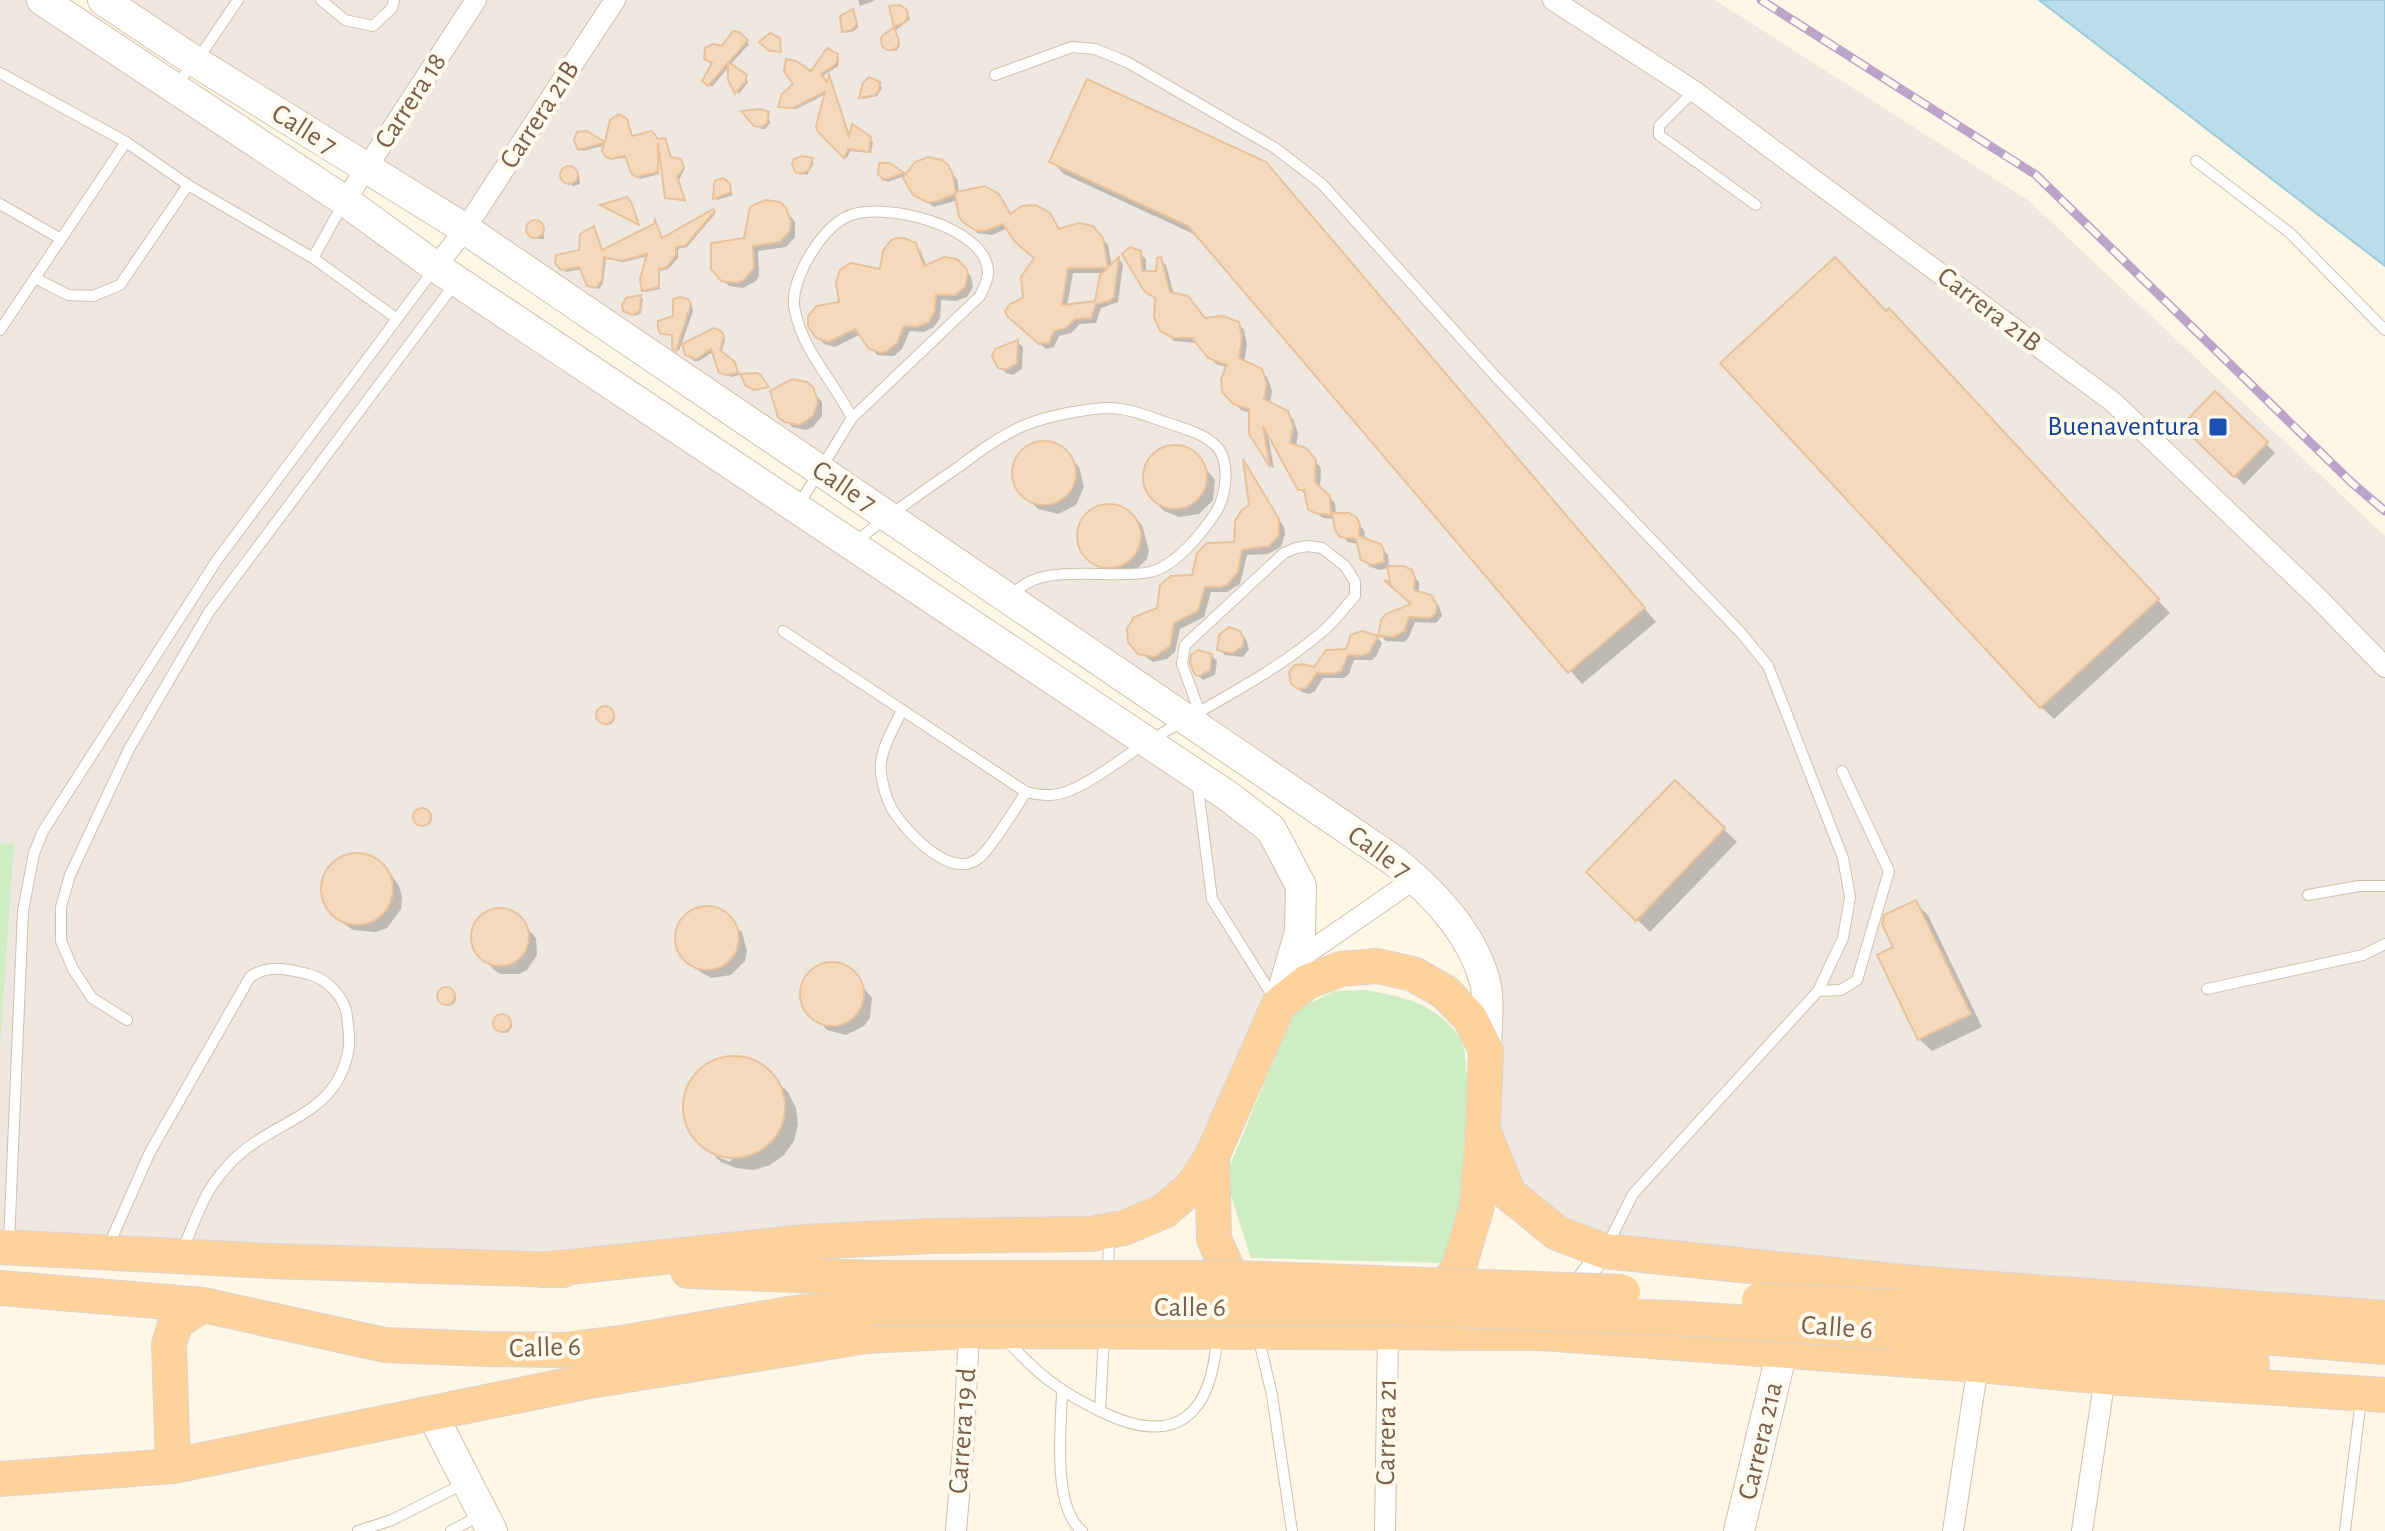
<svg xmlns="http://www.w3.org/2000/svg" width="2385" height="1531" font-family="'Alegreya Sans',sans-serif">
<rect width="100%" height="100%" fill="#fef7e6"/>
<g fill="#eee8e0">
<polygon points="0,0 42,0 1228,796 1301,886 1279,1005 1164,1211 542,1270 0,1247"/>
<polygon points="103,0 1715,0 2028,200 2385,536 2385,1318 1557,1233 1483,1131 1485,983 1416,878"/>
</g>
<g fill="#cfedc3">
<polygon points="0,843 14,844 0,1046"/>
<path d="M1366,990C1405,997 1437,1004 1461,1039C1471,1053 1469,1189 1466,1211C1463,1228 1451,1247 1445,1263L1251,1258L1225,1177L1295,1010L1335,991Z"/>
</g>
<polygon fill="#b9dde9" stroke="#9ecbdc" stroke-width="2" points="2039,0 2385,0 2385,266"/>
<g fill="#0003" fill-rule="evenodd">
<polygon points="858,0 874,0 874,1 860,6"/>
<polygon points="892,10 906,12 910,19 896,30 900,46 896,51 886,47 883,37 896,28"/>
<polygon points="853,11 858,27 854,31 846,33 844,31"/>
<polygon points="741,35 749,44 730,65 745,75 748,82 739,94 730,79 730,65 712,87 704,81 723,48"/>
<polygon points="836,56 839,59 838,66 821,77 828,86 831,80 851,139 870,139 873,142 871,153 850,151 847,158 819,131 826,94 796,109 780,107 796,84"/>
<polygon points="880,84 882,88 877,96 863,99 861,97"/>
<polygon points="745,113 768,114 770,123 765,129 761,129"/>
<polygon points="625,121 633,138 654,134 658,141 666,143 672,159 677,159 685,168 679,180 686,202 667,197 662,159 659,159 659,174 640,179 633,171 628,158 611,159 606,145 583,151 580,149 584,132 606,145"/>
<polygon points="797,159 814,163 807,175 797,171"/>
<polygon points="1051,161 1265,163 1656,622 1582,684 1200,237 1064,174"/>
<path d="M890,165L903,174L906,177L947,168L957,179L959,193L992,190L1004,201L1012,216L1048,214L1061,230L1098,234L1108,245L1112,267L1119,259L1123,264L1118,302L1101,308L1096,323L1080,324L1071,333L1059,336L1054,347L1046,349L1015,321L1025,299L1036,258L1008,228L992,235L977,233L961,216L958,200L934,207L915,193L904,176L888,182L883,179ZM1073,273H1105L1096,303L1067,306Z"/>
<polygon points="571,166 579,175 580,184 573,186 564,180 564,170"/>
<polygon points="727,182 733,195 717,200 715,198"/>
<polygon points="786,211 795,222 795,237 786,247 758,251 759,275 756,281 743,288 729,286 717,275 746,240"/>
<polygon points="713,212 715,214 687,247 678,249 678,258 668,269 660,271 660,289 646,292 644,290 648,256 624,262 606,259 603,283 599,289 589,285 582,269 566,272 557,263 581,252 582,235 593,228 603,252 656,223 663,240"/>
<polygon points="535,222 543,227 544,239 536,239 529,233 528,227"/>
<polygon points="915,245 921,252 927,267 956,261 971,276 973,287 967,297 956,301 941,300 940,318 934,327 924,332 910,331 902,349 894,356 877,355 861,334 835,347 824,344 818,337 841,304"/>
<polygon points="1139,253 1146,259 1146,273 1158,273 1160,259 1166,265 1174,295 1206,320 1238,323 1244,330 1247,345 1244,363 1267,377 1272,391 1270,404 1293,419 1298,433 1296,447 1311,456 1321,468 1320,489 1335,503 1336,515 1358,523 1365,532 1364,540 1376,543 1388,555 1389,568 1379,570 1369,566 1363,559 1359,544 1348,542 1341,535 1335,519 1323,518 1310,508 1306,495 1300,489 1267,431 1274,468 1271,466 1251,434 1251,413 1241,410 1234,403 1228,368 1216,364 1199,343 1174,341 1157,323 1157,299 1146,290 1124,254"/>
<polygon points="641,297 643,299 641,313 635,316 630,314 627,311"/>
<polygon points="685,299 692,306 693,311 679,351 674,347 674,337 663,333"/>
<polygon points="1886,313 1901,323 2170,613 2054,719 2041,707"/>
<polygon points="717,331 725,340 721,354 737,367 739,375 731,377 724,374 714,351 699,361 694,361 685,352"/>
<polygon points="1017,342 1023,347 1022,369 1013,375 1006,373 1000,366"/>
<polygon points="812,391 822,402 822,416 813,427 806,430 792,427 775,410 772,392"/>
<polygon points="2215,394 2275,453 2244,485 2184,426"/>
<polygon points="1043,443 1062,449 1079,467 1084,487 1076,505 1058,514 1038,509 1031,502 1020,492 1014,473 1019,456 1034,445"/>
<polygon points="1166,448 1184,448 1193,453 1215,480 1213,500 1199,514 1179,517 1164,511 1154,501 1147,487 1147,468 1151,460"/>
<polygon points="1246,465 1284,527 1285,534 1281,547 1268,554 1247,555 1240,584 1227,592 1211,592 1204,617 1180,629 1175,652 1167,659 1153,662 1133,648 1159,610 1194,577 1236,544 1252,506"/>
<polygon points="1109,506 1132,515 1142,525 1149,550 1147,559 1133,573 1110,574 1096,565 1080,546 1080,527 1087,514"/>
<polygon points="1407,570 1419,582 1419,594 1433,599 1439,606 1442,616 1436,623 1415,622 1409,637 1404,642 1386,641 1380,635 1414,604"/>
<polygon points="1239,633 1246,639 1249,649 1243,657 1225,655 1219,650"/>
<polygon points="1377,637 1382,643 1377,655 1372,660 1354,660 1349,674 1344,678 1323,678 1315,691 1309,694 1302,692 1296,686 1315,670"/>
<polygon points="1211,655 1217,661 1215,675 1203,680 1196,674"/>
<circle cx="607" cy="717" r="8"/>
<polygon points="1675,783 1737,842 1650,932 1588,872"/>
<circle cx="424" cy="818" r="8"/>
<polygon points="353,855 374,859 392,876 399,886 402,897 401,909 387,928 376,932 353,930 343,923 327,904 323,883 327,873 343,858"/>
<polygon points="1915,903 1928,915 1982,1027 1932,1051 1919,1039 1896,948"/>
<polygon points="697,909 716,909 742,932 747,951 745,961 731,975 711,978 693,967 683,957 677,938 682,921"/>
<polygon points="506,911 514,914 536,938 537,955 527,970 519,974 501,974 494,970 473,944 475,926 488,912"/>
<polygon points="832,965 850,971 872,998 870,1018 864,1026 846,1035 827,1030 804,1004 804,985 814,970"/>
<circle cx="448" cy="998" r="8"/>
<circle cx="504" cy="1025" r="8"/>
<polygon points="732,1058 746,1059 762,1067 788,1092 796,1108 798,1124 794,1141 784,1155 770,1165 754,1170 736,1168 721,1162 714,1155 730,1162 732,1159 706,1147 694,1136 687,1120 685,1106 688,1092 694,1079 705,1068 717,1061"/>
</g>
<g fill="#f5d9bc" stroke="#e9c19b" stroke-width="2" fill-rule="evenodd">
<polygon points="900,5 907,10 908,16 905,22 894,27 899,40 898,46 893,50 887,50 882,46 881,40 882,36 894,27 889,6"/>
<polygon points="853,9 857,24 851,30 842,32 840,16"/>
<polygon points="733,31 739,32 748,40 729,62 747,75 745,82 735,94 728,80 728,63 708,86 702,81 712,63 704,59 705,48 713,44 722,46"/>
<polygon points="770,33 780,38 781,52 769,51 759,42"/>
<polygon points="827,48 838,54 838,60 835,65 821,74 827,82 829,75 849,136 852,124 871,137 869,152 848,149 844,158 818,132 816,126 825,92 793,108 778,107 782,94 793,84 784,71 786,59 796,61 811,71"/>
<polygon points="869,77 880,82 879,90 875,95 859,98 863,83"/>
<polygon points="1087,79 1266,162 1645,608 1568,673 1188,226 1049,162"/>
<polygon points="760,109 769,112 767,123 762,127 754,126 741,111"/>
<polygon points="619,114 627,119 632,136 652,131 658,139 665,138 671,157 681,159 684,167 677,177 685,200 665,198 658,143 658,172 636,177 631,173 625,156 612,159 606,157 602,151 604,143 578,150 574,140 577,132 587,131 605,142 610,120"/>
<polygon points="802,156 813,158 809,170 801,174 795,172 792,164 794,159"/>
<path d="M928,157L942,160L948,165L952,172L956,192L985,186L999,194L1010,214L1022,206L1036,205L1050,213L1059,229L1079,223L1093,226L1103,238L1108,267L1119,257L1114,297L1109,301L1096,304L1091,318L1075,319L1066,328L1054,331L1049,343L1039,344L1007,316L1005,311L1010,304L1023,298L1021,277L1034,258L1015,242L1003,224L985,231H977L964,223L959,217L955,194L935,202H927L913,195L903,178L915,162ZM1068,268H1107L1100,275L1095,301L1062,305Z"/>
<polygon points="879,163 890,163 904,173 884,180 878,174"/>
<circle cx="569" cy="175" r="9"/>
<polygon points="723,178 730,183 731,192 713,199 714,184 716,180"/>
<polygon points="627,197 631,202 639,225 600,205"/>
<polygon points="765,200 780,202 786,208 791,222 790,230 780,242 753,246 754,268 744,280 737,283 721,281 711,269 711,243 744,238 750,207"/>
<polygon points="713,209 715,211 685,246 676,247 676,255 666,268 659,269 659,287 642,291 640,279 647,254 621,261 604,257 602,280 596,288 587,286 579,267 561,270 555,263 556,255 579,250 580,234 594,226 602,250 654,224 655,220 662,238"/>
<circle cx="535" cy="229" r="9"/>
<polygon points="897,238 904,238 916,243 924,266 944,257 957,259 966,268 968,274 965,287 956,295 936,295 935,311 929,322 917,327 904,326 897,343 887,351 881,353 869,349 855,329 828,342 816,338 808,326 808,316 817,306 839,302 836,282 840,270 851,263 880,269 883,251 891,240"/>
<polygon points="1130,247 1141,251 1142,271 1156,271 1157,258 1161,257 1170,292 1188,296 1205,318 1223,316 1239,322 1242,338 1239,358 1262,369 1267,384 1264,399 1288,411 1293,426 1290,443 1306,448 1316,460 1315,482 1330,496 1331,515 1315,513 1308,509 1304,490 1298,490 1263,426 1270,467 1249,434 1249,409 1233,404 1222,392 1221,379 1227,365 1208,358 1192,338 1173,338 1160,331 1154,317 1155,298 1144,291 1122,254"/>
<polygon points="1835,257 1886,311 1889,308 2159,599 2040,708 1720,363"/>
<polygon points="641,295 640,311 632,315 623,311 622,305 626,298"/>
<polygon points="680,297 688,299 691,304 676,351 672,348 672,335 661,334 658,329 658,321 673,316 673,299"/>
<polygon points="714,328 721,331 724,336 720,350 735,362 738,373 727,375 719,373 711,349 696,359 685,355 682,344"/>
<polygon points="1018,340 1017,364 1006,370 998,368 992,357 995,349"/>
<polygon points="757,373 760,374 769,387 754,390 746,386 740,374"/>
<polygon points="792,379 807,382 813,387 818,402 813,416 800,425 784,422 778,417 770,391"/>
<polygon points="2215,391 2268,442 2234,477 2181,426"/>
<circle cx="1044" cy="473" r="32"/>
<circle cx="1175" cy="477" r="32"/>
<polygon points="1243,459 1279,519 1279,535 1269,546 1242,550 1238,572 1228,584 1221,587 1205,587 1198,611 1174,623 1170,646 1154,657 1138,654 1128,642 1127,629 1134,617 1157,608 1160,585 1171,576 1192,575 1197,553 1207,543 1234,542 1235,521 1242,510 1249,505"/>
<circle cx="1109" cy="536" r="32"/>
<polygon points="1332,513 1349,513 1356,517 1360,524 1359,536 1381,544 1384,551 1384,562 1372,565 1361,560 1356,539 1340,537 1335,530"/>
<polygon points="1387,566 1404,566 1412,570 1415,578 1414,590 1431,595 1437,605 1436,613 1430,618 1409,617 1404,631 1394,637 1378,636 1381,620 1386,614 1411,604 1384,580 1390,582"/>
<polygon points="1229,627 1240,631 1244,638 1243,646 1232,653 1217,650 1219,635"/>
<polygon points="1362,631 1378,636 1369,653 1361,656 1348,655 1341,671 1334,674 1317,673 1306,688 1298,689 1291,684 1289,672 1295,665 1303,664 1314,667 1326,650 1346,649 1351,635"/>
<polygon points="1198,650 1212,654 1210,670 1200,676 1195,675 1190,663 1191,655"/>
<circle cx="605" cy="715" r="9"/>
<polygon points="1675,780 1725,828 1636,921 1586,872"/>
<circle cx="422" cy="817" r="9"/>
<circle cx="357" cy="889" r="36"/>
<polygon points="1916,900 1971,1014 1918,1040 1877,955 1893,947 1882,924 1884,915"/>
<circle cx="707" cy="938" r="32"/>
<circle cx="500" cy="937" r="29"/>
<circle cx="832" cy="994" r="32"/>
<circle cx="446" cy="996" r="9"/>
<circle cx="502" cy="1023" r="9"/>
<circle cx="734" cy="1107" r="51"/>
</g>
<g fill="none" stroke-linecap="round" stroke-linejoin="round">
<g stroke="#d1c0aa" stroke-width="12">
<g id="service">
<polyline points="321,0 345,20 373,26 392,8 394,0"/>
<polyline points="0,73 126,142"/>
<polyline points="995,75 1072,47 1095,49 1127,62 1275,148 1322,184 1496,377 1742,634 1768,666 1843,858 1850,897 1843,938 1818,991 1633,1194 1607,1246"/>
<polyline points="175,85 196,62 238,0"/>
<polyline points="1694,91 1659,126 1659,135 1756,205"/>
<polyline points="2196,161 2290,233 2385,330"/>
<polyline points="0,204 61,239"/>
<polyline points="313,258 343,204"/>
<polyline points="35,278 68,295 93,296 120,285 188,185"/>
<polyline points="0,330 126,142 188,185 313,258 396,318"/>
<path d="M798,506L852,418L980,296C983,290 988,280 988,273C989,227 880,198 844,218C827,228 814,247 805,264C798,278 791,295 795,311C803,351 834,382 852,418"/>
<path d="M854,543C887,516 922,492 957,468C977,453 1000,436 1023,426C1046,416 1087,408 1112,408C1131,409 1147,416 1165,422C1181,428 1201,432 1214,444C1231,458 1227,494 1216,512C1202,533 1176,566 1150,572C1112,581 1036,559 1012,597"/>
<path d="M783,631L1026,792C1043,796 1057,797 1073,789C1099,778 1122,758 1146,743C1204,707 1269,677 1322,632C1334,622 1344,608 1355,596V582L1345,566L1322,548L1308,546L1296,548L1284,553L1185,645L1182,664L1200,713"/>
<path d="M902,710C895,726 883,745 881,762C879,775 886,798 892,809C906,832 951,881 979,858C991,849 1016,807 1026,792"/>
<polyline points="1197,781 1212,899 1274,998"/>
<polyline points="2308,895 2359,886 2385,886"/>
<polyline points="2207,989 2363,955 2385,944"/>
<polyline points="1818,991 1841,990 1857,980 1889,871 1842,771"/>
<polyline points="127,1020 92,998 73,969 61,941 61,907 70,875 129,749 209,612 456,282"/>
<polyline points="9,1242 23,911 34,853 43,831 217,560 435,268"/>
<path d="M108,1247L150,1152L250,977C268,964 288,969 308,974C326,978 345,997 347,1016C348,1026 350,1037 349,1046C340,1113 281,1118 241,1153C233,1159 226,1168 220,1175C202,1196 193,1227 182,1251"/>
<polyline points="1108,1272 1109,1237"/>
<path d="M1104,1336L1100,1411C1177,1449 1212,1415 1217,1336"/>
<polyline points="1258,1336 1272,1395 1292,1531"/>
<path d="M1007,1341C1039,1375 1059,1391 1100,1411"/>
<path d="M1062,1392C1061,1427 1052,1507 1082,1531"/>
<polyline points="358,1531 392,1520 465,1483"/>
<polyline points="451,1531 481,1515"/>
<polyline points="2345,1531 2361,1399"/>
</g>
</g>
<g stroke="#d1c0aa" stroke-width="22">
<g id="minor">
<polyline points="1553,0 1694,91 2113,402 2318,598 2385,667"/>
<polyline points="345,201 476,0"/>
<polyline points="436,267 465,229 615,0"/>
<polyline points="1290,965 1416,878"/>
<polyline points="1571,1295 1604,1251"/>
<polyline points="956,1531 964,1435 969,1331"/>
<polyline points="1385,1531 1388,1332"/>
<polyline points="1953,1531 1978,1365"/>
<polyline points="2082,1531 2105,1377"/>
</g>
</g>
<g stroke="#d4c1a8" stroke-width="32">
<g id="secondary">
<polyline points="42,0 345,201 436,267 1228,796 1271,829 1301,886 1300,932 1279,1004"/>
<path d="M103,0L196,62L465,229L1393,860C1432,891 1472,932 1485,982C1490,1002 1486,1029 1486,1050"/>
<polyline points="431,1412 492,1531"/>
<polyline points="1739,1531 1782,1351"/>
</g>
</g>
<g stroke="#dcd5cf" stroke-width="36">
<g id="trunk">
<polyline points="1485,1135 1509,1194 1557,1233 1604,1251 1913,1283 2385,1318"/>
<polyline points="1212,1156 1214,1239 1242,1301"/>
<polyline points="0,1247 270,1261 563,1270"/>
<polyline points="542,1270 804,1242 932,1236 1091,1234 1124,1228 1164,1211 1192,1187 1212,1156 1279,1004 1307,982 1341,969 1377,966 1413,974 1445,992 1470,1018 1486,1050 1483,1131 1477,1206 1460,1264 1435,1306"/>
<polyline points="688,1271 874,1278"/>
<polyline points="0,1288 203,1305 385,1345 486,1349 564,1350 627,1342 801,1312 870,1308"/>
<polyline points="1895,1307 2385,1347"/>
<polyline points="1894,1332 2252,1363"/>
<polyline points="173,1466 169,1344 176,1322 203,1305"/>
<polyline points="0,1479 173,1466 584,1382 866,1336 969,1331 1542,1333 1978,1365 2105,1377 2385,1395"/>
</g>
</g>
<use href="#service" stroke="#fff" stroke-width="10"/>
<use href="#minor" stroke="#fff" stroke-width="20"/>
<use href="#secondary" stroke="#fff" stroke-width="30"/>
<use href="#trunk" stroke="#fed29a" stroke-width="34"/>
<g stroke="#bca3c9" stroke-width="9">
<polyline id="rail" points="1761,0 2036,175 2352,483 2385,511"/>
</g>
<use href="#rail" stroke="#fffaee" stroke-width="6" stroke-dasharray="18" stroke-linecap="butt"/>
<g stroke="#dcd5cf" stroke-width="36" stroke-linecap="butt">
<g id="trunk-bridge">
<polyline points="874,1278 1238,1278 1623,1292"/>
<polyline points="1759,1300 1895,1307"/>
<polyline points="870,1308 1399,1308 1672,1318 1894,1332"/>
</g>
</g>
<use href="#trunk-bridge" stroke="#fed29a" stroke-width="34"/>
</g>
<rect fill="#1a4fb4" stroke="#fffaee" stroke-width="3" x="2208" y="417" width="20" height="20" rx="4"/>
<g text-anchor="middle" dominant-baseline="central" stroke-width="8" stroke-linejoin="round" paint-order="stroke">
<g font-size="28" fill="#7a5f48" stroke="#fffaee">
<text transform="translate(411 101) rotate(-57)">Carrera 18</text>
<text transform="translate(540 115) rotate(-57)">Carrera 21B</text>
<text transform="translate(304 130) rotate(32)">Calle 7</text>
<text transform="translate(1989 310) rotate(37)">Carrera 21B</text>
<text transform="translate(844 487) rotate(34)">Calle 7</text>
<text transform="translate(1379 853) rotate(36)">Calle 7</text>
<text x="1190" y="1308">Calle 6</text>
<text transform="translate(1837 1328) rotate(4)">Calle 6</text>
<text transform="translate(545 1348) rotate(-2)">Calle 6</text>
<text transform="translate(963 1431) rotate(-86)">Carrera 19 d</text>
<text transform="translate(1387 1432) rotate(-89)">Carrera 21</text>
<text transform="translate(1761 1441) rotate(-77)">Carrera 21a</text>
</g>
<g font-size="28" fill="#164399" stroke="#fffaee" text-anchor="end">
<text x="2200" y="427">Buenaventura</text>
</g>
</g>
</svg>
